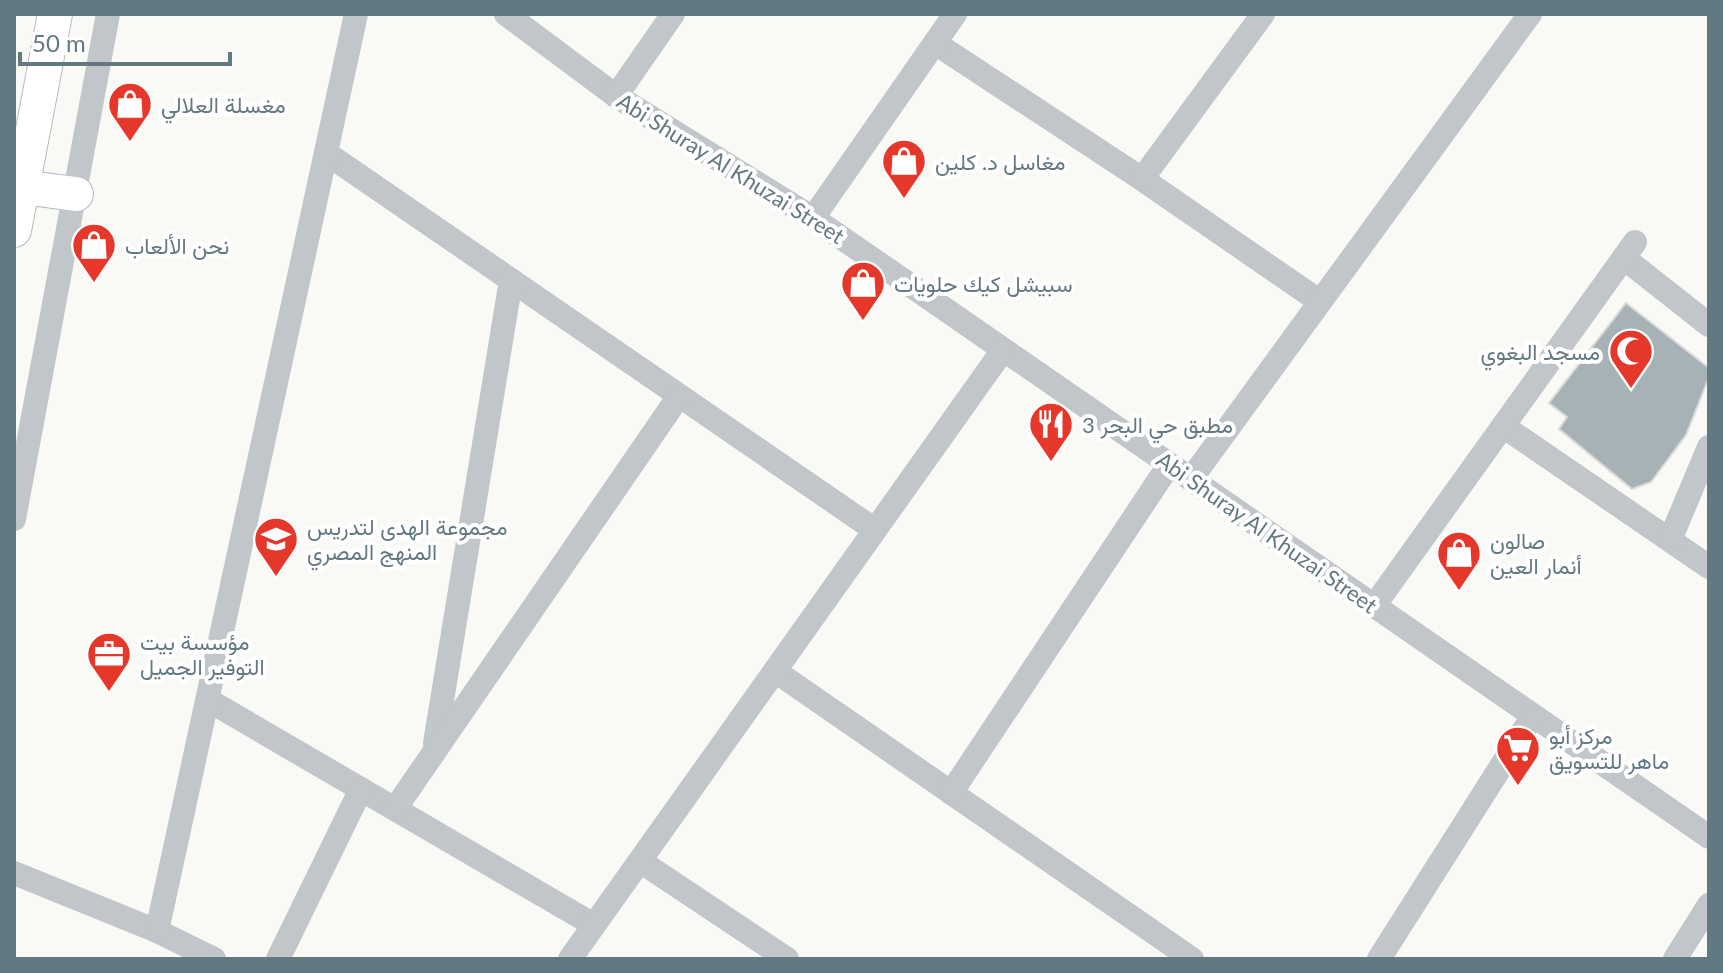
<svg xmlns="http://www.w3.org/2000/svg" width="1723" height="973" font-family="Lato,Vazirmatn,sans-serif">
<rect width="100%" height="100%" fill="#f9f9f6"/>
<polygon fill="#a6b2b6" stroke="#dbdad9" stroke-width="2" points="1626,303 1709,368 1709,377 1686,435 1651,482 1632,489 1559,429 1567,417 1549,403"/>
<g fill="none" stroke-linecap="round" stroke-linejoin="round">
<g stroke="#b2babe" stroke-width="36">
<g id="secondary">
<polyline points="22,187 76,194"/>
<polyline points="14,230 55,14"/>
</g>
</g>
<g stroke="#c0c6c9" stroke-width="24">
<polyline points="506,14 616,96 813,218 1709,837"/>
<polyline points="935,43 1142,179 1319,301"/>
<polyline points="616,96 673,14"/>
<polyline points="326,153 875,530"/>
<polyline points="1142,179 1263,14"/>
<polyline points="813,218 955,14"/>
<polyline points="1624,258 1709,325"/>
<polyline points="1503,426 1709,567"/>
<polyline points="1191,479 1530,14"/>
<polyline points="14,519 108,14"/>
<polyline points="1670,540 1709,447"/>
<polyline points="1374,606 1635,242"/>
<polyline points="775,671 1192,959"/>
<polyline points="208,700 594,925"/>
<polyline points="435,743 511,280"/>
<polyline points="951,793 1169,465"/>
<polyline points="395,809 679,396"/>
<polyline points="640,861 787,959"/>
<polyline points="14,873 157,931 214,959"/>
<polyline points="157,931 356,14"/>
<polyline points="278,959 361,789"/>
<polyline points="570,959 1003,350"/>
<polyline points="1379,959 1533,716"/>
<polyline points="1675,959 1709,905"/>
</g>
<use href="#secondary" stroke="#fff" stroke-width="34"/>
</g>
<defs>
<g id="shop-pin" transform="scale(2.3)"><path d="M0 17L-7.5 6A9.5 9.5 0 1 1 7.5 6Z" fill="#e6382a" stroke="#fff"/><path d="M-5-2.5h2.3a2.7 3.5 0 0 1 5.4 0H5L5.5 6h-11ZM-1.5-2.5h3a1.5 2.3 0 0 0-3 0Z" fill="#fff"/></g>
<g id="mosque-pin" transform="scale(2.3)"><path d="M0 17L-7.5 6A9.5 9.5 0 1 1 7.5 6Z" fill="#e6382a" stroke="#fff"/><path d="M3.5-4.9A6 6 0 1 0 3.5 4.9A5 5 0 1 1 3.5-4.9Z" fill="#fff"/></g>
<g id="restaurant-pin" transform="scale(2.3)"><path d="M0 17L-7.5 6A9.5 9.5 0 1 1 7.5 6Z" fill="#e6382a" stroke="#fff"/><path d="M-5-6h1v4h1v-4h1v4h1v-4h1v5L-1.5 .5V6h-2V.5L-5-1ZM5-6V6H3V1.5H1.5Q1.5-4 5-6Z" fill="#fff"/></g>
<g id="school-pin" transform="scale(2.3)"><path d="M0 17L-7.5 6A9.5 9.5 0 1 1 7.5 6Z" fill="#e6382a" stroke="#fff"/><path d="M0-5L7-2L0 1L-7-2ZM-4 1L0 2.5L4 1V4Q0 6-4 4Z" fill="#fff"/></g>
<g id="office-pin" transform="scale(2.3)"><path d="M0 17L-7.5 6A9.5 9.5 0 1 1 7.5 6Z" fill="#e6382a" stroke="#fff"/><path d="M-6-3h4V-5.5h4V-3h4V5H-6ZM-1-4.5V-3h2v-1.5ZM-6 0V1H6V0Z" fill="#fff"/></g>
<g id="supermarket-pin" transform="scale(2.3)"><path d="M0 17L-7.5 6A9.5 9.5 0 1 1 7.5 6Z" fill="#e6382a" stroke="#fff"/><path d="M-6-5.5h2.5l.6 2H6L4.5 2H-2.5L-4.4-4H-6ZM-1.5 3.2a1.3 1.3 0 1 0 .1 0ZM3 3.2a1.3 1.3 0 1 0 .1 0Z" fill="#fff"/></g>
</defs>
<g fill-rule="evenodd">
<use href="#shop-pin" x="130" y="104"/>
<use href="#shop-pin" x="904" y="161"/>
<use href="#shop-pin" x="94" y="245"/>
<use href="#shop-pin" x="863" y="283"/>
<use href="#mosque-pin" x="1631" y="351"/>
<use href="#restaurant-pin" x="1051" y="424"/>
<use href="#school-pin" x="276" y="539"/>
<use href="#shop-pin" x="1459" y="553"/>
<use href="#office-pin" x="109" y="654"/>
<use href="#supermarket-pin" x="1518" y="748"/>
</g>
<g text-anchor="middle" dominant-baseline="central" stroke-width="8" stroke-linejoin="round" paint-order="stroke">
<g font-size="22" fill="#637982" stroke="#fff" text-anchor="start">
<text x="161" y="104">مغسلة العلالي</text>
<text x="935" y="161">مغاسل د. كلين</text>
<text x="125" y="245">نحن الألعاب</text>
<text x="894" y="283">سبيشل كيك حلويات</text>
<text x="1600" y="351" text-anchor="end">مسجد البغوي</text>
<text x="1082" y="424">مطبق حي البحر 3</text>
<text x="307" y="526">مجموعة الهدى لتدريس<tspan x="307" dy="25">المنهج المصري</tspan></text>
<text x="1490" y="540">صالون<tspan x="1490" dy="25">أنمار العين</tspan></text>
<text x="140" y="641">مؤسسة بيت<tspan x="140" dy="25">التوفير الجميل</tspan></text>
<text x="1549" y="735">مركز أبو<tspan x="1549" dy="25">ماهر للتسويق</tspan></text>
</g>
<g font-size="22" fill="#637982" stroke="#fff">
<text transform="translate(731 168) rotate(32)">Abi Shuray Al Khuzai Street</text>
<text transform="translate(1267 532) rotate(35)">Abi Shuray Al Khuzai Street</text>
</g>
</g>
<rect width="1723" height="973" fill="none" stroke="#637982" stroke-width="32"/>
<path d="M20 52v12h210v-12" fill="none" stroke="#637982" stroke-width="4"/>
<text x="32" y="52" font-size="24" fill="#637982" stroke="#ffffff" stroke-width="6" paint-order="stroke">50 m</text>
</svg>
